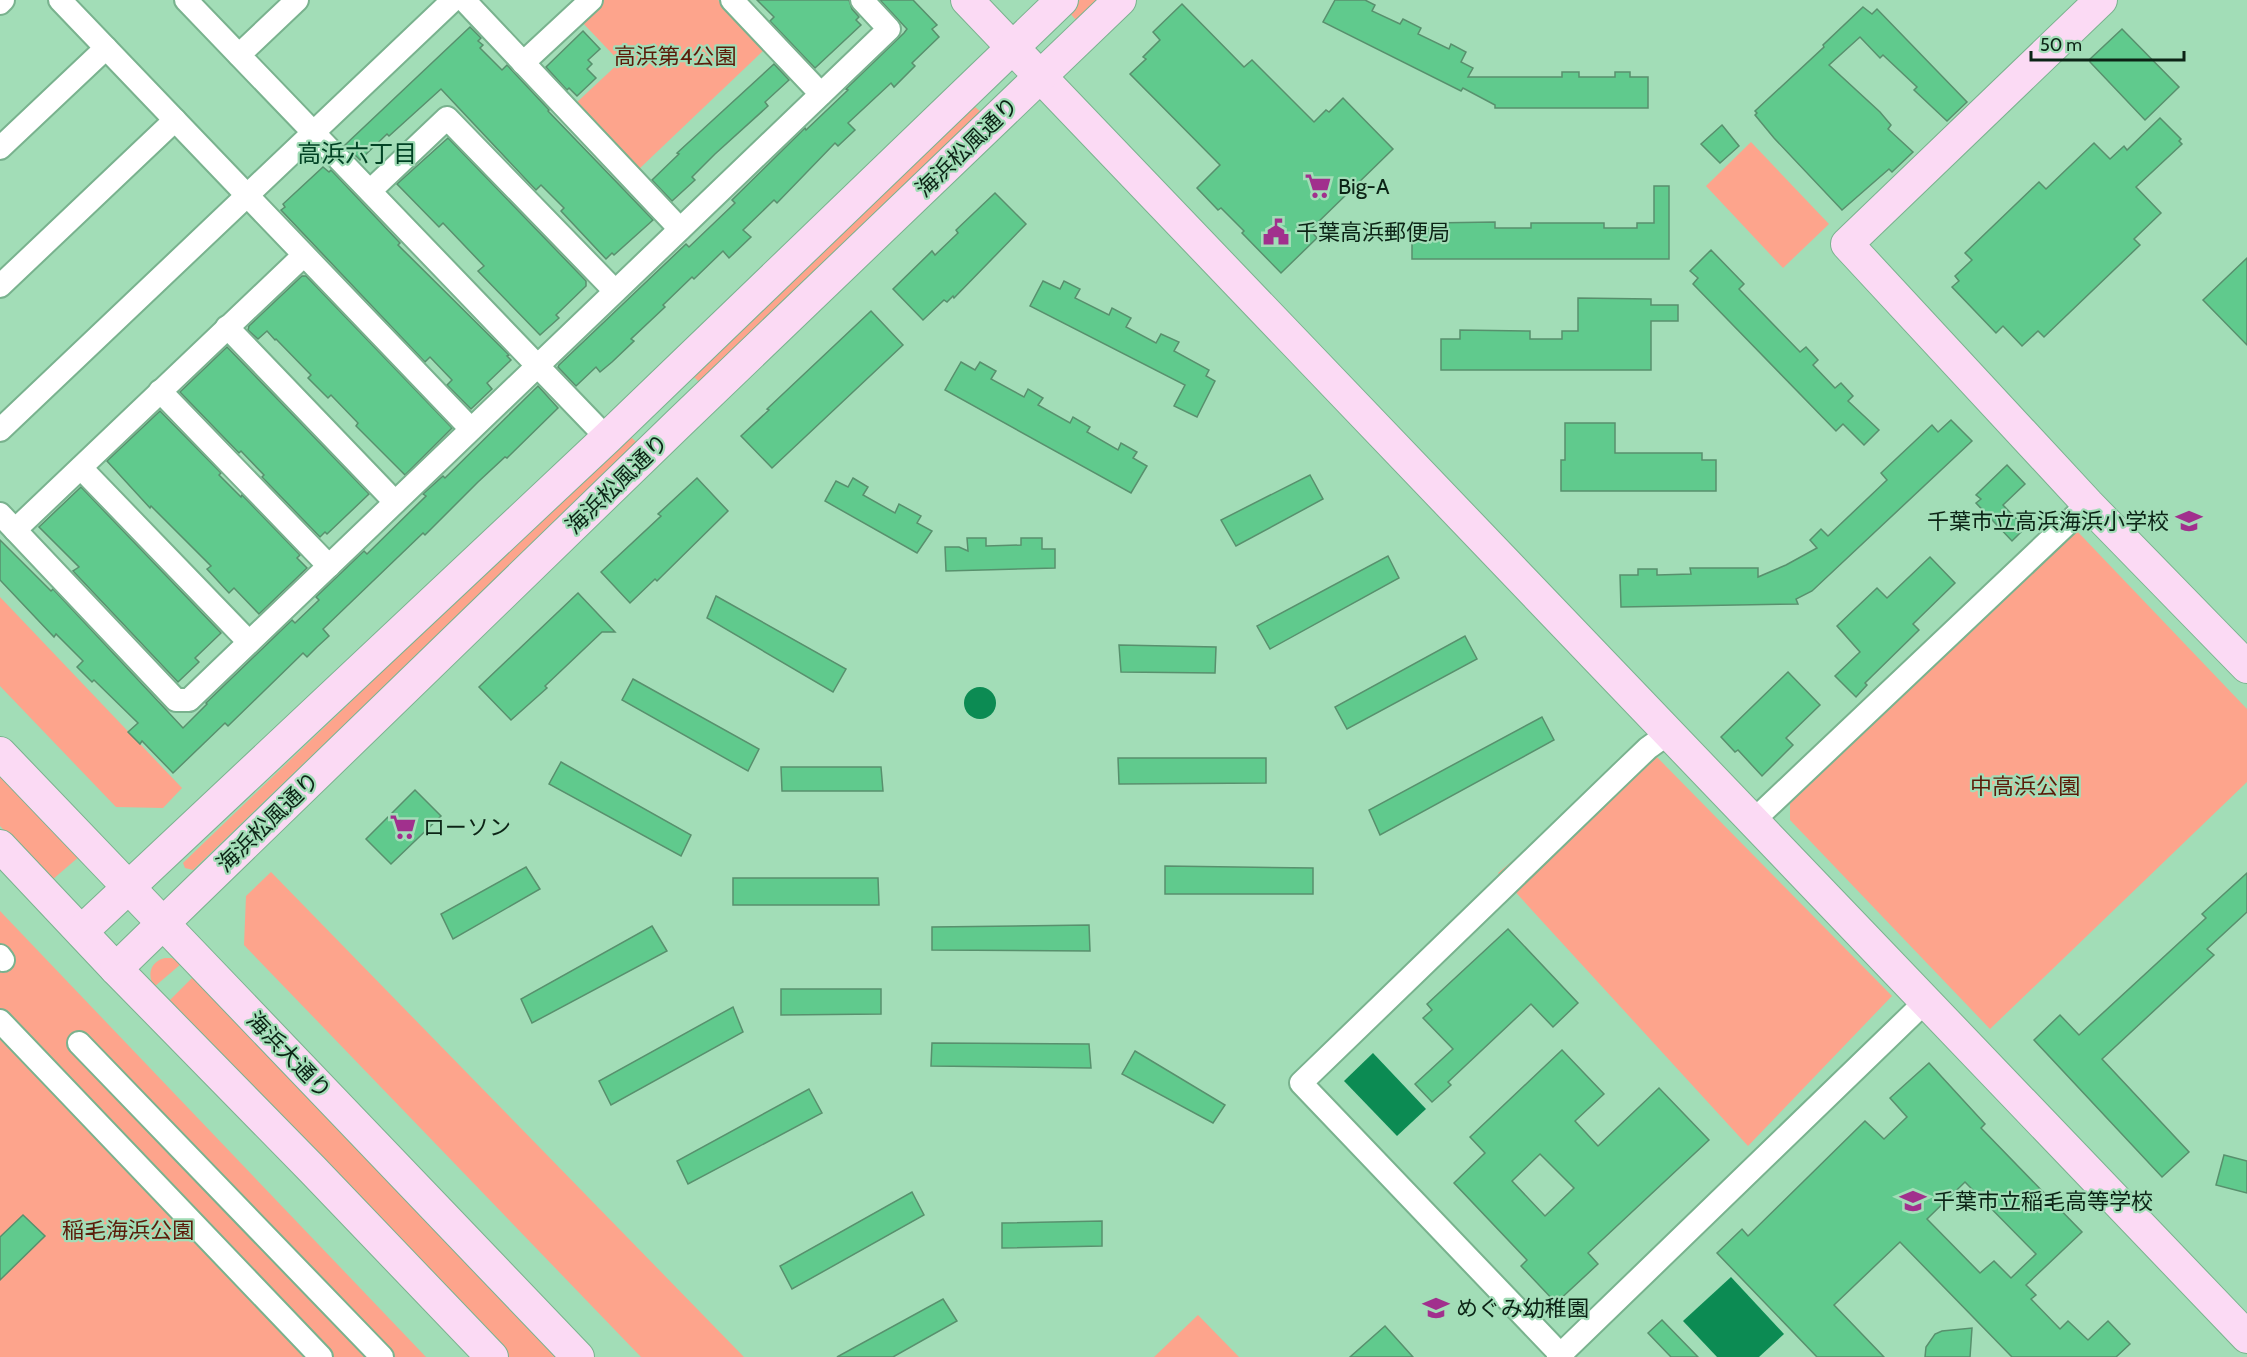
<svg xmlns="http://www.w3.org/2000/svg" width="2247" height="1357" font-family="Cabin,'Noto Sans JP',sans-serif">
<rect width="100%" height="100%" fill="#a2ddb7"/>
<g fill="#fda48c">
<polygon points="604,0 718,0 765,49 638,170 575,104 620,62 581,21"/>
<polygon points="1080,0 1097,0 1076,20 1068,11"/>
<polygon points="973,105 982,113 700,383 691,374"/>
<polygon points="1751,142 1829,224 1783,268 1706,186"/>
<polygon points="629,435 637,443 193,870 185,868 183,863 187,859"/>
<polygon points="2076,530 2247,709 2247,782 1990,1029 1790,820 1790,802"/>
<polygon points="0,597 182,788 163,808 116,807 0,686"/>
<polygon points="1648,748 1892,996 1748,1146 1498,873"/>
<polygon points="0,772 81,855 52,880 0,826"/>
<polygon points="271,872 744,1357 641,1357 244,945 246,896"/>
<polygon points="0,911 426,1357 0,1357"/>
<path d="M165,958H172L181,964L154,987C147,974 150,962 165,958Z"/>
<polygon points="193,977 559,1357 508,1357 168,1002"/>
<polygon points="1198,1315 1239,1357 1154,1357"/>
</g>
<g fill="#0c8b53">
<circle cx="980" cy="703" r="16"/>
<polygon points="1373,1053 1426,1109 1397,1136 1344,1081"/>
<polygon points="1731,1277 1784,1334 1759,1357 1717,1357 1683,1321"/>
</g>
<g fill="#60ca8d" stroke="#58906d" stroke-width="1.5" fill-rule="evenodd">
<polygon points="757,0 849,0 852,9 859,17 856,20 861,25 815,68 770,21 774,17"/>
<polygon points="880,0 913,0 937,25 932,29 939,37 912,63 915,66 894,87 891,83 848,123 855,130 838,146 835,143 777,203 774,200 743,230 751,237 729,258 723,251 694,279 692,277 663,305 665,307 631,339 634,341 612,362 600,372 596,367 576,386 558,367 559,365 686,244 689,247 735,203 732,200 799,134 805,128 806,130 848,90 846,89 904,33 907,29"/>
<polygon points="1335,0 1365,0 1375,5 1372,11 1400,24 1403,19 1421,28 1418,34 1449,49 1451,44 1466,52 1461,62 1473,68 1468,77 1562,77 1562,72 1579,72 1579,77 1615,77 1615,72 1630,72 1630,77 1648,77 1648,108 1495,108 1495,105 1463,88 1461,91 1323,22"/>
<polygon points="1182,4 1244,67 1252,60 1314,122 1326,110 1329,112 1343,98 1393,149 1310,230 1317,238 1281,273 1242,233 1244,231 1221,208 1218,210 1197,188 1220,165 1130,74 1146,59 1143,57 1160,40 1153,32"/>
<polygon points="1863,7 1872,14 1877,9 1967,102 1947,121 1914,90 1917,87 1883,55 1880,58 1860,37 1829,65 1880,112 1891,125 1888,129 1913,152 1892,172 1889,169 1842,210 1774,138 1755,115 1757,113 1755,111 1824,47 1823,45"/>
<polygon points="470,27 481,38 478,41 483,45 480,48 502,70 507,65 549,110 548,111 653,220 614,255 612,253 606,259 561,211 564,208 541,185 536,190 441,89 389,136 387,134 360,160 345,145"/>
<polygon points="2122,29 2179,87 2145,120 2090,62 2090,59"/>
<polygon points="583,31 600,49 588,60 592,64 587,69 596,78 577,96 569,88 567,90 546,67"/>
<polygon points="774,64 789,80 765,102 768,106 715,154 692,177 695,180 672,201 652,180 679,154 677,153"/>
<polygon points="2160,118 2181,139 2179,141 2182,144 2136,187 2161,213 2134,239 2140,245 2044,337 2038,331 2022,346 2003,326 1996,333 1952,287 1959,281 1955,276 1972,260 1965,253 2039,182 2046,189 2094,143 2110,159 2124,146 2127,150"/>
<polygon points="1722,125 1739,146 1720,163 1701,144"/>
<polygon points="448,138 586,281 586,286 556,315 559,318 540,335 478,271 484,266 443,223 439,227 397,184"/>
<polygon points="323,167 329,172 331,170 400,243 398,245 509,355 507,356 511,360 487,383 492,389 471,409 447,385 452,380 430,357 425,362 281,210 285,207 283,204"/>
<polygon points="1654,186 1669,186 1669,259 1412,259 1412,228 1430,228 1430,223 1495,222 1495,228 1531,228 1531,223 1604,223 1604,228 1637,228 1637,223 1654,223"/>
<polygon points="995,193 1026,224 954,298 953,296 947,302 944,300 923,320 893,289 932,251 935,255 958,233 956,230"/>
<polygon points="1711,250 1744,284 1739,289 1800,352 1806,347 1818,360 1813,365 1835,388 1841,383 1853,396 1848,401 1879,430 1864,445 1843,424 1836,431 1693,284 1698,278 1690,271"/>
<polygon points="2247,258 2247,345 2203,300"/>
<polygon points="302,276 306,276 452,428 405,475 356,426 358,423 331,395 328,398 308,378 311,375 276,339 275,340 267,331 258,339 248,330 249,326"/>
<polygon points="1043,281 1060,289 1064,281 1080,289 1075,298 1109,315 1112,308 1131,318 1126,327 1156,343 1161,334 1179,342 1174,351 1209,370 1206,376 1215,381 1197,417 1174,406 1185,385 1030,306"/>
<polygon points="1578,298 1651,299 1651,305 1678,305 1678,321 1651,321 1651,370 1441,370 1441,339 1460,339 1460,330 1530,331 1530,339 1562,339 1562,331 1578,331"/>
<polygon points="871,311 903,345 772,468 741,436 769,410 767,409"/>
<polygon points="227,347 369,494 327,534 325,532 320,537 262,477 264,475 241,451 239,453 180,392"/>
<polygon points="961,362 975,370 980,362 996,371 991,379 1024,397 1028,389 1043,398 1038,405 1070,423 1073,417 1090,427 1087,432 1118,450 1121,443 1137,452 1133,458 1147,466 1131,493 945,390"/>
<polygon points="538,386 558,408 507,458 505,457 478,482 425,535 423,533 323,629 329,636 317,647 307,657 303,653 228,726 225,723 173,773 142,741 140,744 128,732 138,723 94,680 92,682 77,667 83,661 56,634 54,637 0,580 0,540 51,591 53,589 183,728 207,704 206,703 292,620 295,623 319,600 316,597 364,551 367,554 426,496 423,494 443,476 445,478"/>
<polygon points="160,411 221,473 219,475 241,497 242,495 300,555 297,558 307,568 259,614 234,588 229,593 207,569 211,566 151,506 150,508 107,461"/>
<polygon points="1951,420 1972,441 1812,591 1796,599 1798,604 1621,607 1620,575 1638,575 1638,569 1657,569 1657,575 1691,574 1690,568 1758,568 1758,577 1786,565 1817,548 1810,540 1821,529 1828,536 1887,480 1881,473 1913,443 1932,425 1938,432"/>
<polygon points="1565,423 1615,423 1615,453 1702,453 1702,460 1716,460 1716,491 1561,491 1561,460 1565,460"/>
<polygon points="2007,465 2025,484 2003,505 2025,528 2012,541 1976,503 1981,499 1976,495"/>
<polygon points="1310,475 1323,499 1236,546 1221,520"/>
<polygon points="697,478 728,511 657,581 655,579 630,603 601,572 661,516 658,514"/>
<polygon points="853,478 868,487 863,495 895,513 899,504 921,516 917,523 932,531 917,553 825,501 836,481 848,487"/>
<polygon points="81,487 221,633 195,658 199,662 178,682 73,571 79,567 39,527"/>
<polygon points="967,538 986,538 986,546 1021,545 1021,538 1042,538 1042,549 1055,549 1055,568 946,571 945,547 959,547 968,551"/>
<polygon points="1388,556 1399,578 1270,649 1257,626"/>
<polygon points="1930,557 1955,583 1913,624 1919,630 1865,683 1867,685 1856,697 1835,676 1860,652 1837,626 1877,588 1887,598"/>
<polygon points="578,593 615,632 602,632 545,686 547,688 511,720 479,687"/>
<polygon points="716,596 846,669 833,692 707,618"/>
<polygon points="1465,636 1477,659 1347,729 1335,707"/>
<polygon points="1119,645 1216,647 1215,673 1121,672"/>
<polygon points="1788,672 1820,705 1786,738 1793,745 1762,776 1738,750 1735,752 1721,737"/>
<polygon points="633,679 759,749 748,771 622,700"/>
<polygon points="1542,717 1554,740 1380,835 1369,810"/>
<polygon points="1118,758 1266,758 1266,783 1119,784"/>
<polygon points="561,762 691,835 681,856 549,784"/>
<polygon points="781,767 881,767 883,791 782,791"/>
<polygon points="415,790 441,816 391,864 366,839"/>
<polygon points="1165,866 1313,868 1313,894 1165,894"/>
<polygon points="526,867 540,889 453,939 441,914"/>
<polygon points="2247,873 2247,912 2207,949 2214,955 2102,1059 2189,1152 2162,1177 2034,1040 2060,1015 2079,1035 2206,918 2202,914"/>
<polygon points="733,878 878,878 879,905 733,905"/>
<polygon points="1089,925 1090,951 932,950 932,927"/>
<polygon points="652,926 667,951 532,1023 521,999"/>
<polygon points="1508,929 1578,1003 1553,1027 1531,1004 1448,1082 1451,1085 1432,1102 1415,1084 1453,1049 1423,1018 1432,1010 1427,1004"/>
<polygon points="781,989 881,989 881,1014 781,1015"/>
<polygon points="733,1007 743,1032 611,1105 599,1081"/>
<polygon points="932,1043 1089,1044 1091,1068 931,1066"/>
<path d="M1562,1050L1604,1094L1575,1121L1598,1146L1659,1088L1709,1140L1588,1253L1598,1264L1556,1303L1521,1266L1527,1260L1454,1183L1485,1153L1470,1137ZM1540,1154L1574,1188L1545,1216L1512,1181Z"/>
<polygon points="1135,1051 1225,1105 1213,1123 1122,1074"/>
<path d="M1929,1063L1985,1124L1981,1128L2082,1232L2026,1285L2036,1295L2031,1299L2060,1329L2068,1321L2088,1340L2108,1321L2130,1344L2116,1357H2012L1900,1242L1834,1305L1884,1357H1817L1717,1253L1742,1229L1748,1236L1865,1121L1884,1139L1907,1117L1890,1098ZM1965,1182L2036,1254L2011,1278L1994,1261L1980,1273L1927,1219Z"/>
<polygon points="809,1089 822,1113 688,1184 677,1161"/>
<polygon points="2224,1155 2247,1161 2247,1193 2216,1185"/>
<polygon points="912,1192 924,1215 792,1289 780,1266"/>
<polygon points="23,1215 45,1236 0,1280 0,1237"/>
<polygon points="1102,1221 1102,1246 1002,1248 1002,1223"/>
<polygon points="943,1299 957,1321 893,1357 837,1357"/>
<polygon points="1662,1320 1698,1357 1671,1357 1648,1333"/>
<polygon points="1385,1326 1413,1357 1350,1357"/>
<polygon points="1972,1328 1970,1357 1925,1357 1926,1347 1935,1334 1942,1331"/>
</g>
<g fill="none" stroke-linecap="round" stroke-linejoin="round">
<g stroke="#79b28e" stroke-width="26">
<g id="street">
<polyline points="60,0 471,429"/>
<polyline points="186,0 607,438"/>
<polyline points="464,0 680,229"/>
<polyline points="732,0 821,94"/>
<polyline points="0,3 3,0"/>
<polyline points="239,55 297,0"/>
<polyline points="523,63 591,0"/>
<polyline points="0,148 106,48"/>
<polyline points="370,191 447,118 615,291"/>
<polyline points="0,286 175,120"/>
<polyline points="227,327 395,502"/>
<polyline points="160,391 329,566"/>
<polyline points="0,430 453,0"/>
<polyline points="81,468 249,642"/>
<polyline points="0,514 176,700 189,700 889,29 862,0"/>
<polyline points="15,530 304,255"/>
<polyline points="1754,820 2088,504"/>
<polyline points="0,956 3,960"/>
<polyline points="0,1021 321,1357"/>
<polyline points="79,1043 382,1357"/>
<polyline points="1561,1355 1301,1083 1625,770 1648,748 1669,733"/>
<polyline points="1558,1357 1925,1002"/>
</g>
</g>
<g stroke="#79b28e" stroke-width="34">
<g id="secondary">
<polyline points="967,0 2247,1337"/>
<polyline points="2101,0 1847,244 2088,504 2247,667"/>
<polyline points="0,753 578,1357"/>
<polyline points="0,846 116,969 312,1169 492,1357"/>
<polyline points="82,931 607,438 1062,0"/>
<polyline points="116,969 678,424 1120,0"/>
</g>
</g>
<use href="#street" stroke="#fff" stroke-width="22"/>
<use href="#secondary" stroke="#fbdaf4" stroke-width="32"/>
</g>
<defs>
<g id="supermarket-bare" transform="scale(2.07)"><path d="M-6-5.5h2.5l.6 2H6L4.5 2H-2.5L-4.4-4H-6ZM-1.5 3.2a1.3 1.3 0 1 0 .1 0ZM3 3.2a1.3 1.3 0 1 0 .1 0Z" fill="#a1308d" stroke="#a2ddb7" stroke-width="2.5" paint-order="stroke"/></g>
<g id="civic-bare" transform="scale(2.07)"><path d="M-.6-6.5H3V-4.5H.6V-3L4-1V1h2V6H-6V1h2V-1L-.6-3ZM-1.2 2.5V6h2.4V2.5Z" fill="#a1308d" stroke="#a2ddb7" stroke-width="2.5" paint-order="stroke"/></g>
<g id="school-bare" transform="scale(2.07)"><path d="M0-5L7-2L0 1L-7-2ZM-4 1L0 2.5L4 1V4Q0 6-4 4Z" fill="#a1308d" stroke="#a2ddb7" stroke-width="2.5" paint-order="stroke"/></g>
</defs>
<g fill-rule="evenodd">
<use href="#supermarket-bare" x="1318" y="186"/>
<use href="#civic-bare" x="1276" y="232"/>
<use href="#school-bare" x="2189" y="521"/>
<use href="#supermarket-bare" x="403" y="827"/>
<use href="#school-bare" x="1913" y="1201"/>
<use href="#school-bare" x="1436" y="1308"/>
</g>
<g text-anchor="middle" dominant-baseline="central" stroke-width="4.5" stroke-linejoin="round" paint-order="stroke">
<g font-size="22" fill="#5b1b09" stroke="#a2ddb7">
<text x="675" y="56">高浜第4公園</text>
<text x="2025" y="786">中高浜公園</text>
<text x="128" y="1230">稲毛海浜公園</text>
</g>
<g font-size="22" fill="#0c2416" stroke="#a2ddb7">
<text transform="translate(967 147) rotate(-44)">海浜松風通り</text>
<text transform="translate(617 484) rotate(-44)">海浜松風通り</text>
<text transform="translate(268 822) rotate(-44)">海浜松風通り</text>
<text transform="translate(289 1055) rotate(46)">海浜大通り</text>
</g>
<g font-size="22" fill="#0c2416" stroke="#a2ddb7" text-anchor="start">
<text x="1338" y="186">Big-A</text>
<text x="1296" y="232">千葉高浜郵便局</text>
<text x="2169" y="521" text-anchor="end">千葉市立高浜海浜小学校</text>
<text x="423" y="827">ローソン</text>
<text x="1933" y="1201">千葉市立稲毛高等学校</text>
<text x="1456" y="1308">めぐみ幼稚園</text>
</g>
<g font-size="24" fill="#024325" stroke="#a2ddb7">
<text x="357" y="153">高浜六丁目</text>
</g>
</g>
<path d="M2031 51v9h153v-9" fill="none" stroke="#0c2416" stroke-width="3"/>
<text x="2040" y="51" font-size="18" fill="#0c2416" stroke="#a2ddb7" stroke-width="4.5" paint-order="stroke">50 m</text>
</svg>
